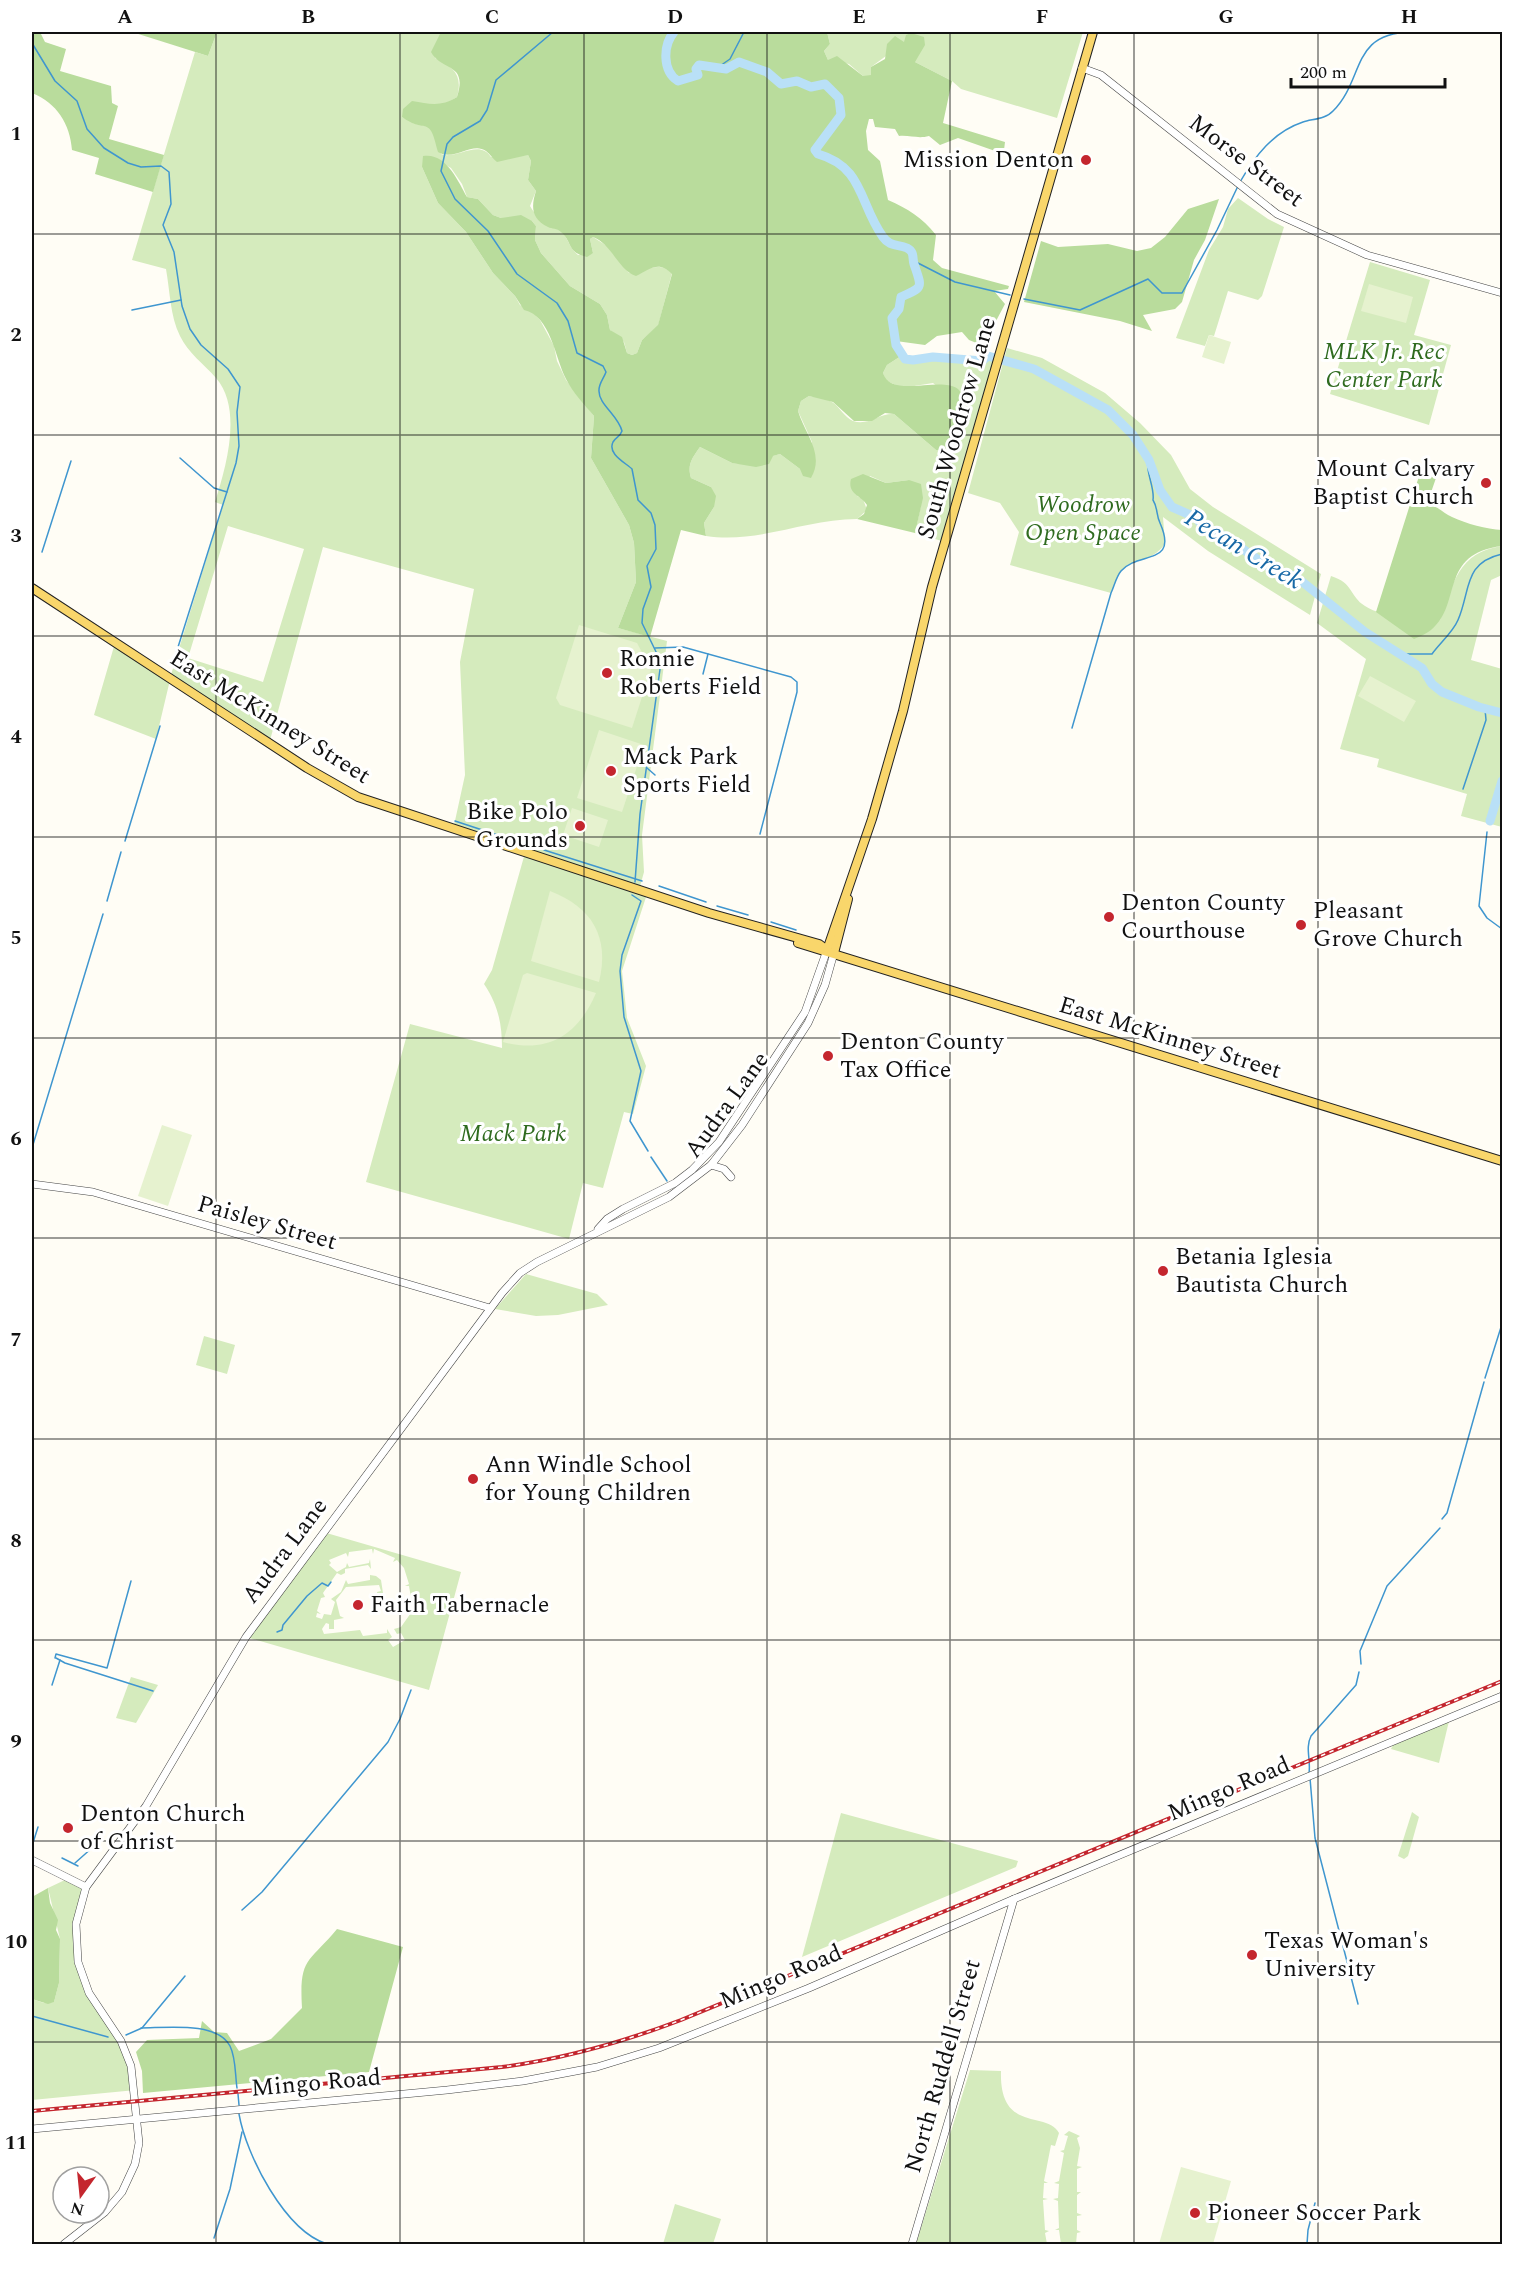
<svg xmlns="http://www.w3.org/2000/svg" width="1534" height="2276" font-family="Spectral,serif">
<rect width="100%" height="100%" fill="#fffdf5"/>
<g fill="#d5ebbd" fill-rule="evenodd">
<path d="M217,32H441L435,58C454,67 463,75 457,97L447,103L402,117L430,128L435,134L441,154L444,155C460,157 480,140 491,157L528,155L531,161L528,180L536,191L530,206C541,226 558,225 564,234C569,242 570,248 578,255L593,253L590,239L593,237L607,246L629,273C645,272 658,260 672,273L658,326L642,340L637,353L632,355L627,353L624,342L610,330L607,315L600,304L570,286L541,253L535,240L536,226L532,221L501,218L493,215L478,199L467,197L462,184L451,168L435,159L422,167L438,203L466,232L493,273L515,296L520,305L533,312L540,320L554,346L557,361L566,380L594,416L591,458L629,525L634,543L636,582L618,628L667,641L642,835L644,872L639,890L646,897L622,971L627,1018L646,1066L633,1114L624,1112L603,1188L583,1183L569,1239L366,1182L410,1024L502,1048C502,1023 498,1005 484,984L492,970L525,853L453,830L465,775L460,662L474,589L323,547L269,744L170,680L156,739L94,715L115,643L170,678L223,505L215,502C226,467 243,409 216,378C204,364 188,353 180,336C170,316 170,291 166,269L132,260L195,52L208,56ZM228,526L304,549L263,682L188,658Z"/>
<polygon points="827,32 1083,32 1057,118 961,89 952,81 915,62 905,42 871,67 871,76 863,76 849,64 828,60 824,51 830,44"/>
<polygon points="1238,198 1268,219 1284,227 1262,296 1258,300 1228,291 1214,336 1209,335 1205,346 1176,338 1209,250 1223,227 1228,209"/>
<polygon points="1370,262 1430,280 1414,335 1451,345 1429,425 1330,394"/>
<path d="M1007,348L1042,358L1105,393L1140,423L1171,455L1190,489L1213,507L1321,574L1310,615L1208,551L1163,517L1165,544C1150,564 1133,557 1121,571C1116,577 1114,587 1111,593L1010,565L1019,532L1000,503L968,493Z"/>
<path d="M901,356L910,361L933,357L982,361L988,356L997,359L945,542L915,533L921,505L909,480L886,483L870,476L857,496L863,499L867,510L857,519C805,519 758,544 706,536L704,523L714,507L711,487L691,478C687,465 692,458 700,447L732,463L742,464L780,454L800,469L812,442L798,411L801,401L809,396C816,397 825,398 832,402C840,407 844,417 853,421C869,426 879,413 894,414L936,450L944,451L952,443L963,408L933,383L902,388L885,380L883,373L887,365Z"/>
<path d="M1502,546V575L1491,580L1471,660L1502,669V827L1461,816L1467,794L1377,767L1379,759L1340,749L1366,659L1317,623L1331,576C1354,583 1349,596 1365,606C1385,619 1417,617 1440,620C1453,584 1458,552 1502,546Z"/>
<polygon points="526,1274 597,1294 608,1305 558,1315 536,1316 495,1309"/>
<polygon points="204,1336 235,1345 227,1374 196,1365"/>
<path d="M323,1532L461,1572L429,1690L246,1637ZM372,1549L373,1554L374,1549L395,1558L393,1562L397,1560L404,1568L409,1584L405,1586H409L413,1610L401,1627L394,1629L397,1634L401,1633L405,1640L393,1647L388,1640L392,1637L387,1629V1633L363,1636L360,1630L324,1634L322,1629L326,1623L329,1624V1629H334V1620L344,1618L340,1616L336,1600L346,1587L379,1585L381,1591L377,1592L380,1608H382L379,1594L383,1593L381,1580L376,1576L370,1575V1580L348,1584L346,1580L341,1592L331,1599L335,1602L331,1615L324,1614L322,1619L316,1617L317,1613L321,1614L317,1611L321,1598L325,1597L323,1593L337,1573L341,1575L345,1573V1569L368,1565L371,1569L370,1559L369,1563L349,1567L347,1563L346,1567L337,1572L329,1565L331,1563L329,1560L346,1553L348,1557L349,1552Z"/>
<polygon points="131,1677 158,1685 136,1723 116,1718"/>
<polygon points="1449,1721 1439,1763 1391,1749 1393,1745"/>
<polygon points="1412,1812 1419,1817 1408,1856 1404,1859 1398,1856"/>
<polygon points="841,1813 1018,1861 1016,1867 802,1957"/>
<polygon points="67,1879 86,1887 76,1924 83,1981 121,2041 136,2090 32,2100 32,1999 44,2003 54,2002 59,1983 60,1939 48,1888"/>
<path d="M970,2070L1001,2071C999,2134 1047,2110 1059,2133L1055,2146L1051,2145L1044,2181L1048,2183H1044L1043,2198L1048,2199L1043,2200L1045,2230L1049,2231L1045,2233L1047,2244H916Z"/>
<polygon points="1069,2131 1080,2136 1077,2138 1080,2148 1077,2166 1082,2167 1077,2169 1077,2192 1081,2192 1077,2195 1077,2213 1082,2215 1077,2216 1077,2230 1081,2232 1077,2233 1076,2244 1061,2244 1059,2230 1055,2230 1059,2228 1058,2201 1053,2199 1058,2198 1059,2184 1054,2183 1059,2181 1064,2153 1060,2151 1064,2150 1068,2136 1064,2135"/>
<polygon points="675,2204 721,2219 713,2244 663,2244"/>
</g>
<g fill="#b9dc9c">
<path d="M32,32H40L45,42L66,49L60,71L111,86L112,103L118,106L109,139L164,155L153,192L95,174L99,158L72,150C70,124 57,103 32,93L34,68L32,67Z"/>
<polygon points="132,32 217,32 208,56"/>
<path d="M441,32H827L830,44L824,51L828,60L837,56L863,76L871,75V67L885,59L887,44L895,36L904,42L906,35L911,33L924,37L925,45L915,62L952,81L943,123L1005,142L1004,150L998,152L958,138L940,145L929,136C918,139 910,135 899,136L895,129L875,127L873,119H869L866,131L868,150L880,161L888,200C908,209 922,217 936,235L933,260L942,268L1009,286L1008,289L994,291L1005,304L987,338L979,344L969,340L962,332L937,336L925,345L896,341L901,356L887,365L883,373C893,408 980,354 960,418C955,431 954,441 944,451L936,450L894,414L885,413L872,421H854L833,402L809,396L801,401L798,411C805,434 825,454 811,478L803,476L800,469L780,454L773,456L769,464L756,467L732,463L700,447C692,458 687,465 691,478L711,487L716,496L714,507L704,523L706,536L681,530L650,637L618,628L636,582L634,543L629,525L591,458L594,416C584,404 573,393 566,379C555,358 551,316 524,310L515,296L493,273L466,232L438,203L422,167L423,156C446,152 458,181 467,197L478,199L493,215L501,218L521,215L532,221L536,226L535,240L541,253L570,286L600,304L607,315L610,330L622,337L627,353L632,355L637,353L642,340L658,325L672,274C659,260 650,269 636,276C618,270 612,244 593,237L590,239L593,253L587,257C566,252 573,242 561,232C557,228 552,229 548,227C531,219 531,206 536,191L528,180L531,161L528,155L497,162C493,159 490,154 486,151C472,141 454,162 438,152C429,113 427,135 402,117L403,109L412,101C430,104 441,107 457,97C468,62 442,72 431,52Z"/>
<polygon points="1219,199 1205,240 1194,260 1182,302 1175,309 1143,315 1152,331 1120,321 1024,302 1041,241 1058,247 1108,244 1137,251 1151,248 1165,237 1188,209"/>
<path d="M1420,473L1436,478L1427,504C1438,506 1443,513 1452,517C1467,524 1486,529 1502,530V546C1438,554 1463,604 1431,630C1426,634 1419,637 1414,639L1376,612Z"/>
<path d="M863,474L886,483L909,480L921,484L923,498L915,533L857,519L864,514L867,505C861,495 847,494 851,479Z"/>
<polygon points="48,1888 50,1903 58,1920 56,1930 60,1939 59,1983 54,2002 48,2004 32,1999 32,1897"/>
<path d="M337,1929L403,1947L369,2072L143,2093L142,2071L136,2052L147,2040L199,2038L202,2021L214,2032L227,2033L239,2051L271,2039L302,2008C299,1957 308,1964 337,1929Z"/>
</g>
<g fill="#e6f2cf">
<polygon points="1369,284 1413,297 1406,323 1361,311"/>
<polygon points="1209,335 1231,342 1224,364 1202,357"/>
<polygon points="579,625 637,643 651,669 632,728 560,705 556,698"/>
<polygon points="1370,676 1416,701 1404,722 1358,696"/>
<polygon points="599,730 644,745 622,812 577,798"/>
<polygon points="572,808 608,820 599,847 563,835"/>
<path d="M550,891C592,907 610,937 599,982L531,961Z"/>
<path d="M527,973L596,993C578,1035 548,1054 503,1042L523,975Z"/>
<polygon points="162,1125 192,1135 168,1206 138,1196"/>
<polygon points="1181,2167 1231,2181 1213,2244 1159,2244"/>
</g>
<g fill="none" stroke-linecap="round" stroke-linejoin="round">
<g stroke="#3f96cf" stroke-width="1.5">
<path d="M553,32L496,80L487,110L480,121L453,137L447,144L441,171L455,199L488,231L517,274L557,303L568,321L577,353L603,366L606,372C604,378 599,383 599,390C598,404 618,415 622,431C620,437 616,437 613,442C607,454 626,463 632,469L638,500L651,513L655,525L656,549L647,566L651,587L643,609L642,623L661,662L640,814L635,882"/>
<polyline points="32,43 55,81 77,101 87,129 104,148 128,163 141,167 161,166 169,172 171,204 163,225 174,252 182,306 190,329 201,345 228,369 240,387 237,412 239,446 236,463 173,663"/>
<polyline points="717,68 730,59 744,32"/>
<path d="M1240,182C1255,156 1273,132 1303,122C1312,119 1326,119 1333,111C1365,79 1350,33 1411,32"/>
<polyline points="914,261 955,282 1010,295"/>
<polyline points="1024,299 1080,310 1148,279 1162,293 1182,293 1217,230 1238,186"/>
<polyline points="132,310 181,300"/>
<polyline points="180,458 214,488 227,492"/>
<polyline points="42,552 71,461"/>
<polyline points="655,648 683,647 791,677 797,682 797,692 760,834"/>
<path d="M1400,654H1432C1440,643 1453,632 1458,620C1471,590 1463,563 1502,554"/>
<polyline points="703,674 708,654"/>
<path d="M1072,728L1111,593C1114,587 1116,577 1121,571C1138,551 1179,566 1160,523C1156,515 1158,508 1153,500C1155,487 1145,472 1148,458"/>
<polyline points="647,768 655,775"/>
<polyline points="1463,789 1486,720 1485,709"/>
<polyline points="455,821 537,848"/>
<polyline points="1487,832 1479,906 1487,918 1502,929"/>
<polyline points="125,841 160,726"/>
<polyline points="544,850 642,881"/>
<polyline points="659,886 706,902"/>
<polyline points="632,895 641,901 622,955 620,971 624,1017 641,1071 630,1121 648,1151"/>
<polyline points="107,901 121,852"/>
<polyline points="717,906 748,915"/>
<polyline points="771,922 796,930"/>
<polyline points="32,1148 103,914"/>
<polyline points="651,1157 667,1181"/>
<polyline points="1485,1378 1502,1324"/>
<polyline points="1442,1519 1447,1513 1484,1382"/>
<polyline points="277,1632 282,1630 283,1625 307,1596 322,1583 328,1586 331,1582"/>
<polyline points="55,1658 56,1654 107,1668 131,1581"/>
<polyline points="56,1658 65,1663 153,1691"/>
<polyline points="1361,1664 1360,1651 1387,1586 1440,1528"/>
<polyline points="52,1685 60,1660"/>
<path d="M1309,1773C1311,1760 1305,1748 1311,1736L1356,1685L1359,1672"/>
<polyline points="1310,1778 1315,1838 1358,2004"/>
<polyline points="32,1846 38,1827"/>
<polyline points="62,1858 78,1866"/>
<polyline points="75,1863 93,1847"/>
<polyline points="242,1910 262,1892 388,1742 400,1719 411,1690"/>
<polyline points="32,2016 108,2037"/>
<path d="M141,2028C165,2028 217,2021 230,2046C236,2058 235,2074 237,2088"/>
<polyline points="126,2035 142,2028 185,1976"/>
<polyline points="238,2094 239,2105"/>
<path d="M239,2114C246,2155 285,2231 327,2244"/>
<polyline points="214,2238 230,2189 242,2132"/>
<polyline points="1307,2244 1308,2230 1315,2203"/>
</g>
<g stroke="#b9e0f7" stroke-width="9">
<path d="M674,32C663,45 662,71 678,81L698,75L696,69L699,65L726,69L739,62L767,72L781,84L797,81L811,87L825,84L839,98L841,115L815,150L818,154C864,167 859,204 883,237C890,247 898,244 907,248C915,252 912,258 914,264C922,288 924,287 901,297L899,309L892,318L896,345L905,359L913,360L933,357L982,361L988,356L1034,369L1108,410L1133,435L1149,460L1160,490L1172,507L1195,517L1204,527L1224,536L1273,570L1295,576L1365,632L1422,668L1432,684L1442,692L1479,707L1502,713"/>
<polyline points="1490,821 1502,781"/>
</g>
<g stroke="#444" stroke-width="8">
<g id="minor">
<polyline points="1082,68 1101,75 1277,214 1367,255 1502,293"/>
<polyline points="711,1165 724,1169 731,1177"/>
<polyline points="32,1184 93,1192 490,1308"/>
<polyline points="598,1229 607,1219 623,1209 675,1183 692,1170 719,1142 805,1012 827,950"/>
<polyline points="32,1860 86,1887"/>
<polyline points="32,2129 447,2090 523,2081 597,2067 659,2048 809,1988 1014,1899 1502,1696"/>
<polyline points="64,2244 105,2212 122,2192 135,2164 139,2143 131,2066 121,2041 89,1993 78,1962 76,1924 86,1887 146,1806 246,1637 502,1293 520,1273 537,1262 669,1197 711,1165 742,1125 808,1023 825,985 834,953"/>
<polyline points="912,2244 1014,1899"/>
</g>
</g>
<g stroke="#222" stroke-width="10">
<g id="major">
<polyline points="32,588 307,768 358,797 709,913 819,944 827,950"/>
<polyline points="798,943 1502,1161"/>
<polyline points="827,950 872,819 903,711 932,587 1093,32"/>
<polyline points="834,953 848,899"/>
</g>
</g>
<use href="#minor" stroke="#fff" stroke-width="7"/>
<use href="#major" stroke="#f9d66b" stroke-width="8"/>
<g stroke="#c4262e" stroke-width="4">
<path id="rail" d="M32,2111L502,2067C563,2059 623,2042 681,2020L1502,1681"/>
</g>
<use href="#rail" stroke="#fff" stroke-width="1.5" stroke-dasharray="4.5" stroke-linecap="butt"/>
</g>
<path fill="none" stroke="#111" stroke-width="1.5" stroke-opacity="0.55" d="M216,32V2244M400,32V2244M584,32V2244M767,32V2244M950,32V2244M1134,32V2244M1318,32V2244M32,234H1502M32,435H1502M32,636H1502M32,837H1502M32,1038H1502M32,1238H1502M32,1439H1502M32,1640H1502M32,1841H1502M32,2042H1502"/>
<g fill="#c4262e" stroke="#fff" stroke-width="2">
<circle cx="1086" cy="160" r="6"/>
<circle cx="1486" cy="483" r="6"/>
<circle cx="607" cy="673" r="6"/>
<circle cx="611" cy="771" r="6"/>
<circle cx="580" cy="826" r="6"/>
<circle cx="1109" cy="917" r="6"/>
<circle cx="1301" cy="925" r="6"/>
<circle cx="828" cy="1056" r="6"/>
<circle cx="1163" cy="1271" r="6"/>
<circle cx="473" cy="1479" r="6"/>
<circle cx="358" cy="1605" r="6"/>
<circle cx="68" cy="1828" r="6"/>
<circle cx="1252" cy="1955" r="6"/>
<circle cx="1195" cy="2213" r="6"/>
</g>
<g text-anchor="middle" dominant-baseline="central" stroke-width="6" stroke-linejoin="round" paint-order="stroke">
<g font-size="24" fill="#111" stroke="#fff" text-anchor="start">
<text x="1074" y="160" text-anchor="end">Mission Denton</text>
<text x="1474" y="469" text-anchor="end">Mount Calvary<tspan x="1474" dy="28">Baptist Church</tspan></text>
<text x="619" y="659">Ronnie<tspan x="619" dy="28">Roberts Field</tspan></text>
<text x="623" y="757">Mack Park<tspan x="623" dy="28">Sports Field</tspan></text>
<text x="568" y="812" text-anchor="end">Bike Polo<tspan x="568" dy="28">Grounds</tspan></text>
<text x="1121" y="903">Denton County<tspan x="1121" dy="28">Courthouse</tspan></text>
<text x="1313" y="911">Pleasant<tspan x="1313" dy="28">Grove Church</tspan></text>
<text x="840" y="1042">Denton County<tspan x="840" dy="28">Tax Office</tspan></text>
<text x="1175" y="1257">Betania Iglesia<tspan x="1175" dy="28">Bautista Church</tspan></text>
<text x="485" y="1465">Ann Windle School<tspan x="485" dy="28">for Young Children</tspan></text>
<text x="370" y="1605">Faith Tabernacle</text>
<text x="80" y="1814">Denton Church<tspan x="80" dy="28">of Christ</tspan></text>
<text x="1264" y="1941">Texas Woman's<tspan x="1264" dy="28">University</tspan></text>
<text x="1207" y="2213">Pioneer Soccer Park</text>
</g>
<g font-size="24" fill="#111" stroke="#fff">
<text transform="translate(1246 161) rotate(37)">Morse Street</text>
<text transform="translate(957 428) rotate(-74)">South Woodrow Lane</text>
<text transform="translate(270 717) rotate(32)">East McKinney Street</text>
<text transform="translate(1170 1038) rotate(17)">East McKinney Street</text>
<text transform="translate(727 1105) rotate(-54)">Audra Lane</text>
<text transform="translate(267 1223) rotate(16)">Paisley Street</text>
<text transform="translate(285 1551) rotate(-53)">Audra Lane</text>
<text transform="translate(1229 1789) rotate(-23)">Mingo Road</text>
<text transform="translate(781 1977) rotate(-23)">Mingo Road</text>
<text transform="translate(943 2066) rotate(-74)">North Ruddell Street</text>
<text transform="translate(316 2083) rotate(-5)">Mingo Road</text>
</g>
<g font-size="24" font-style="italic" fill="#2f6b1f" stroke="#fff">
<text x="1384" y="352">MLK Jr. Rec<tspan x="1384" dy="28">Center Park</tspan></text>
<text x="1083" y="505">Woodrow<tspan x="1083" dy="28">Open Space</tspan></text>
<text x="513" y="1134">Mack Park</text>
</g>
<g font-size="26" font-style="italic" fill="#1768a6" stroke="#fff">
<text transform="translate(1244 549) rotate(31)">Pecan Creek</text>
</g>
</g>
<rect width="1534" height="2276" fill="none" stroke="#ffffff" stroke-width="66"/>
<g transform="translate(81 2195) rotate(195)"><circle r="28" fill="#ffffff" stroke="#a0a0a0" stroke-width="1.5"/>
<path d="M0-4.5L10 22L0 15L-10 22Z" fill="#c4262e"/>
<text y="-9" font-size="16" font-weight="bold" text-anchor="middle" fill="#111111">N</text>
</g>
<path d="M1291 78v9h154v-9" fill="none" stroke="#111111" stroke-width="3"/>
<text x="1300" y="78" font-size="18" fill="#111111" stroke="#ffffff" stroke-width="4.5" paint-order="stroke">200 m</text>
<rect x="33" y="33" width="1468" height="2210" fill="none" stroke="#111" stroke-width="2"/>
<g font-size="20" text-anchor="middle" font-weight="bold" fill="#111">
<text x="125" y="23">A</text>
<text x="308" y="23">B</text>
<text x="492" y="23">C</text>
<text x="675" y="23">D</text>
<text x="859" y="23">E</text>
<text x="1042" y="23">F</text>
<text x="1226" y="23">G</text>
<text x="1409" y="23">H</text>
<text x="16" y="140">1</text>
<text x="16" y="341">2</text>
<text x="16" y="542">3</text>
<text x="16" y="743">4</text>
<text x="16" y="944">5</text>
<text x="16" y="1145">6</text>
<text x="16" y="1346">7</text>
<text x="16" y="1547">8</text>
<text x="16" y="1748">9</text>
<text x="16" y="1948">10</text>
<text x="16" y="2149">11</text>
</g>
</svg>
